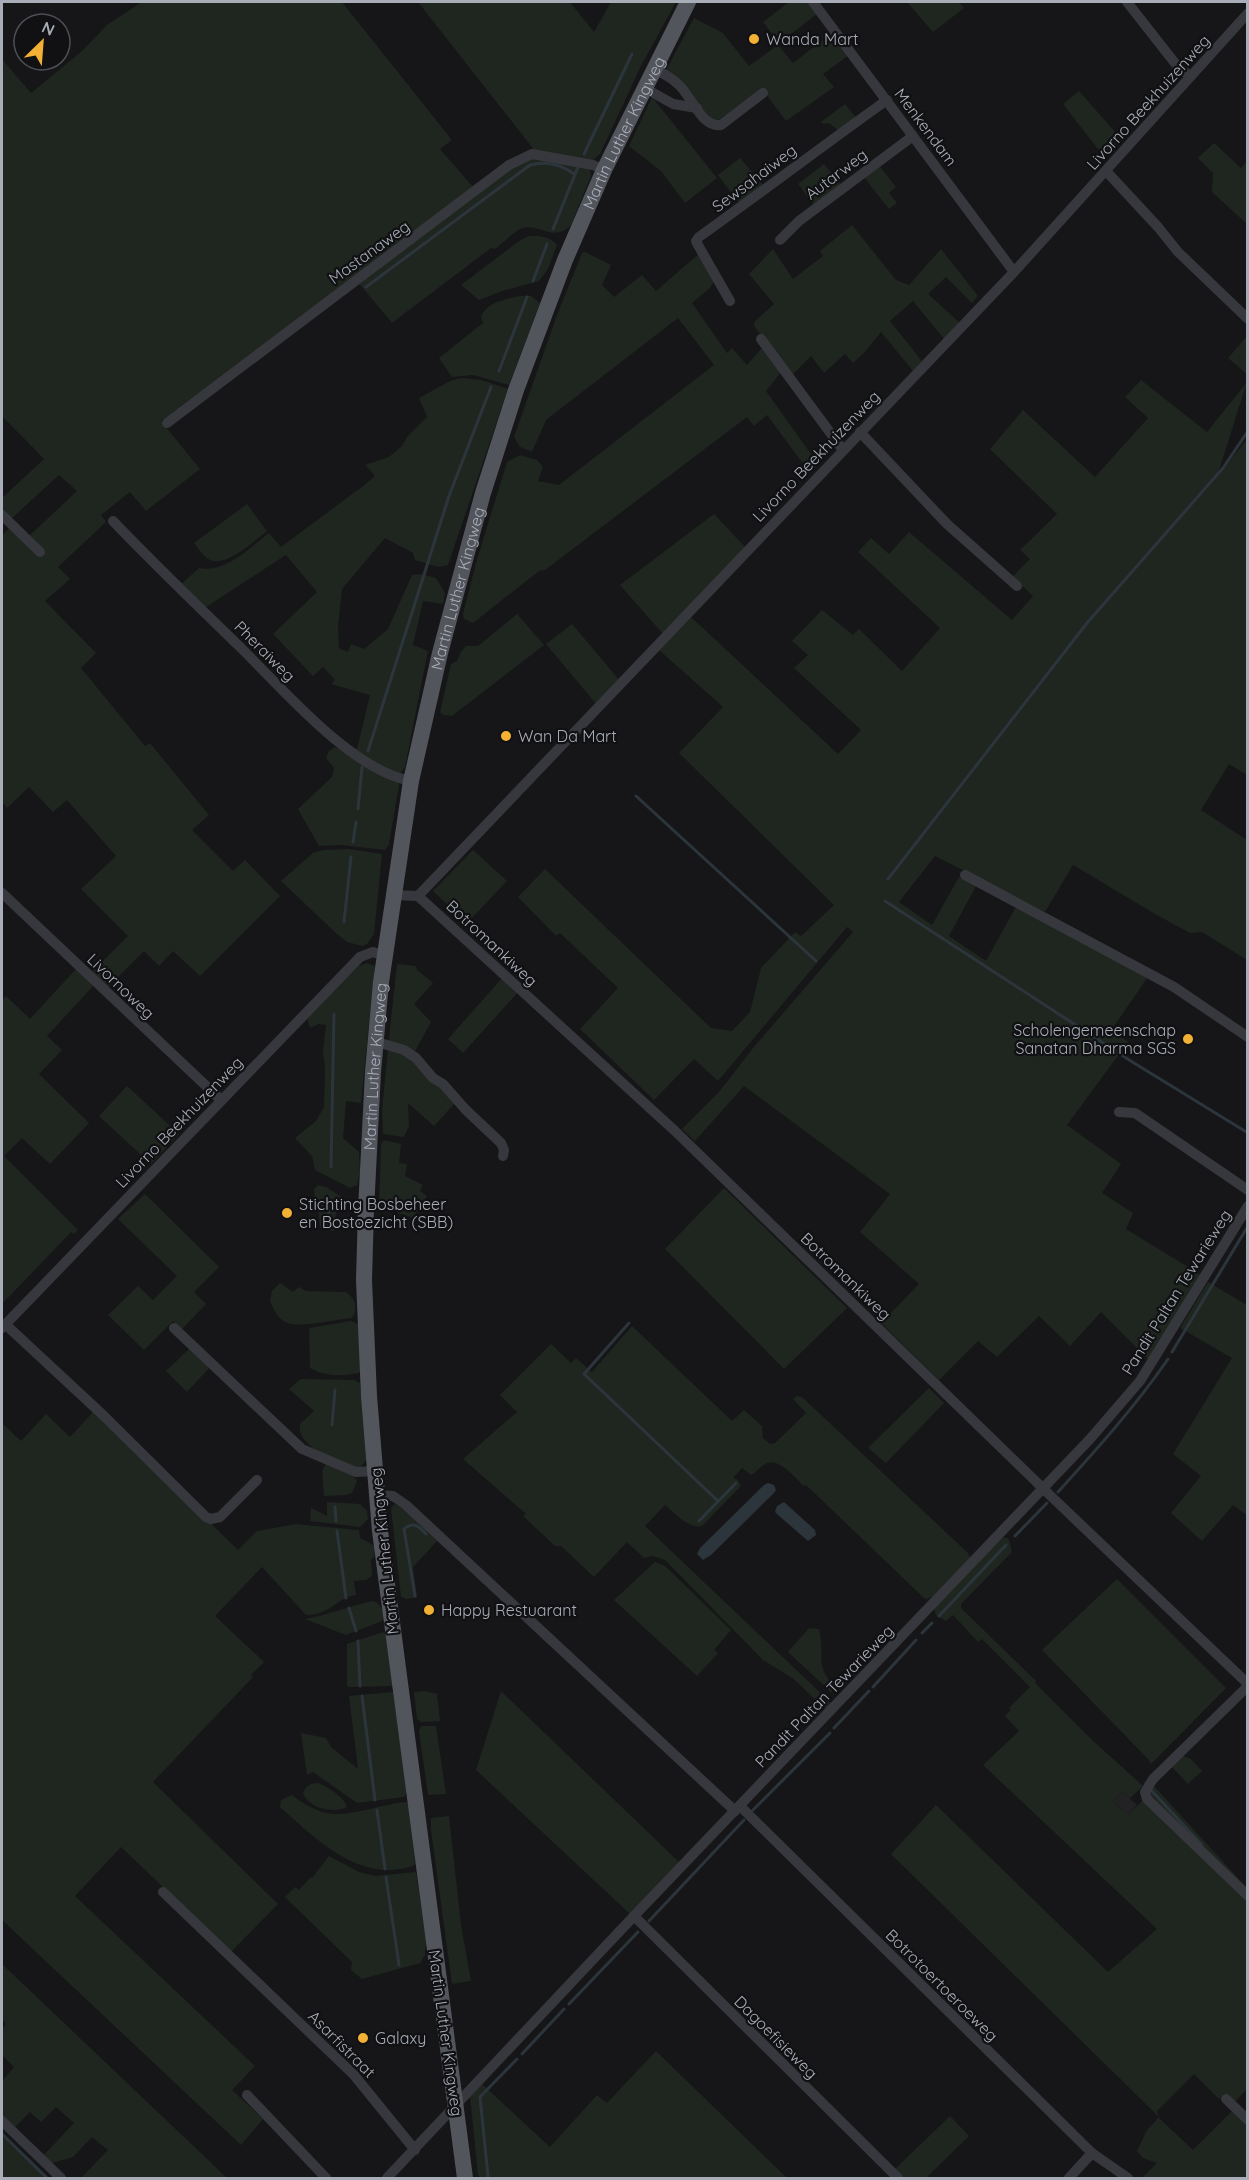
<svg xmlns="http://www.w3.org/2000/svg" width="1249" height="2180" font-family="Quicksand,sans-serif">
<rect width="100%" height="100%" fill="#161618"/>
<polygon fill="#222225" points="1122,1791 1137,1805 1128,1815 1113,1801"/>
<g fill="#1e261f">
<polygon points="142,2 342,2 452,140 440,149 473,187 161,421 200,469 146,511 130,492 101,515 106,522 58,567 70,579 45,601 96,653 81,668 145,746 150,743 209,815 192,830 233,871 245,860 280,896 200,976 173,951 159,966 144,951 107,988 91,973 128,936 81,889 116,856 67,800 53,812 29,787 7,808 2,802 2,536 10,527 28,537 77,491 59,475 10,520 2,511 2,498 44,459 2,416 2,59 31,93 82,51 107,25"/>
<polygon points="418,2 570,2 594,32 611,2 676,2 641,66 600,154 591,162 535,151"/>
<polygon points="789,2 808,2 817,14 779,43 763,22"/>
<polygon points="907,2 959,2 964,8 933,32"/>
<polygon points="694,18 723,33 749,66 778,45 793,63 832,33 849,55 823,74 834,87 786,121 763,90 714,123 665,72"/>
<polygon points="1079,91 1122,140 1104,157 1063,104"/>
<polygon points="652,97 717,178 685,203 661,171 629,146"/>
<polygon points="845,104 857,119 839,131 829,123 823,124 821,122"/>
<polygon points="1214,143 1241,168 1247,161 1247,224 1212,192 1213,173 1198,158"/>
<path d="M535,158L590,169L591,176L571,225C554,243 539,223 522,228C513,232 503,243 495,249L491,248L392,323L357,281L512,167Z"/>
<polygon points="740,158 764,186 740,204 718,175"/>
<polygon points="824,164 841,185 814,205 798,184"/>
<polygon points="878,164 896,187 889,193 897,203 889,209 863,176"/>
<polygon points="852,225 896,280 909,285 941,249 978,296 972,303 946,277 928,294 960,323 944,339 913,301 890,321 922,361 913,371 881,332 864,353 853,363 845,354 824,373 811,356 791,376 754,326 755,321 774,304 749,274 773,249 793,279 823,256 820,251"/>
<path d="M529,236C538,235 551,237 557,245L548,269L539,281L502,291L479,300L461,285L519,241Z"/>
<polygon points="585,252 611,265 602,285 614,297 642,275 656,291 701,252 716,278 710,288 692,303 727,353 732,348 747,365 761,349 767,350 782,371 766,391 818,464 810,473 767,415 754,426 747,417 545,570 539,571 473,623 464,619 463,614 476,563 507,462 520,455 537,460 543,467 538,481 559,485 714,365 678,318 546,420 532,452 520,447 514,437 557,315 582,253"/>
<path d="M520,296H531L540,303L509,385L473,375L452,377L439,358L483,323L481,317C486,302 506,299 520,296Z"/>
<polygon points="1247,336 1247,374 1228,358"/>
<path d="M461,378L481,380L508,389L448,565L438,567L415,560L413,553L385,538L342,589L338,626L339,648L348,652L351,644L364,649L388,629L412,575L420,574L436,578L445,593L443,604L423,601L413,645L428,651L405,767L400,774L356,753L370,695L331,684L335,680L323,667L313,676L273,634L317,592L286,555L203,609L179,586L199,568C226,573 249,548 269,533L281,547L363,486L375,476L365,465L389,457L402,446L407,437L427,417L419,398L450,381Z"/>
<polygon points="1141,380 1207,432 1247,382 1217,477 1247,439 1247,775 1229,764 1201,810 1247,840 1247,960 1202,932 1190,933 1155,914 1073,865 1045,912 935,856 899,902 932,925 959,877 976,886 949,936 986,961 1017,905 1148,977 1112,1029 1128,1042 1067,1125 1121,1164 1102,1193 1133,1213 1126,1229 1201,1275 1149,1360 1101,1312 1070,1346 1039,1316 997,1357 978,1341 939,1380 881,1323 919,1284 860,1232 890,1194 744,1086 695,1141 682,1129 719,1092 753,1048 853,932 847,927 718,1081 694,1059 654,1100 580,1029 618,988 560,933 556,936 518,897 545,869 711,1028 732,1031 750,1012 761,968 795,932 801,936 834,905 679,753 723,707 659,650 691,617 838,754 861,730 794,668 808,655 792,641 822,610 853,635 859,629 902,671 940,628 858,552 871,538 889,554 909,532 1012,620 1033,596 1012,577 1030,559 1020,550 1057,514 990,449 1023,410 1095,477 1148,418 1125,397"/>
<path d="M247,504L267,531C254,541 223,571 207,558C202,554 198,548 194,543Z"/>
<polygon points="714,514 746,548 663,634 620,585"/>
<polygon points="517,614 544,645 452,716 443,715 440,712 451,664 457,661 460,653 466,646 478,646"/>
<polygon points="572,624 620,681 597,705 546,644"/>
<polygon points="335,747 398,782 399,785 389,844 385,850 341,845 319,846 298,809 332,777 334,768 326,758 329,751"/>
<polygon points="349,849 382,854 374,934 367,944 362,946 347,942 337,934 281,881 313,853 323,850"/>
<polygon points="473,850 507,881 467,923 433,891"/>
<polygon points="367,963 375,966 361,1103 346,1101 343,1138 359,1152 360,1172 357,1185 350,1188 315,1170 312,1156 295,1138 316,1121 324,1107 325,1067 323,1052 326,1025 319,1024 310,1028 307,1018 356,967"/>
<polygon points="397,964 416,966 417,970 433,983 414,1004 431,1022 414,1053 390,1041 389,1038"/>
<polygon points="76,969 93,986 47,1036 62,1050 39,1074 89,1123 50,1164 22,1138 4,1156 78,1230 74,1234 71,1232 2,1304 2,1000 6,996 30,1019"/>
<polygon points="503,977 519,991 463,1053 448,1039"/>
<polygon points="388,1048 408,1054 456,1102 434,1126 408,1103 409,1126 404,1137 383,1134 382,1110"/>
<polygon points="127,1086 179,1134 151,1164 99,1116"/>
<polygon points="384,1140 401,1144 399,1163 407,1164 405,1176 423,1185 420,1191 427,1196 413,1218 379,1206 381,1144"/>
<polygon points="318,1185 326,1187 350,1202 337,1201 334,1231 322,1229 320,1227 318,1202 315,1199 314,1189"/>
<polygon points="724,1188 847,1308 784,1369 665,1249"/>
<polygon points="145,1194 219,1267 194,1292 206,1304 182,1329 173,1321 144,1350 108,1315 138,1286 153,1300 177,1276 118,1219"/>
<polygon points="1208,1282 1247,1305 1248,1516 1233,1505 1202,1541 1171,1513 1201,1476 1173,1454 1232,1358 1180,1328"/>
<path d="M280,1283L293,1292L299,1287L306,1291L346,1292C355,1298 359,1308 352,1318C336,1319 303,1328 288,1323C278,1320 274,1310 270,1301L272,1291Z"/>
<path d="M351,1321L359,1325L361,1370L359,1373C342,1376 325,1377 310,1368L309,1328Z"/>
<path d="M632,1326L732,1421L744,1410L762,1426L763,1438L770,1444L775,1443L806,1413L793,1399L797,1396L802,1397L968,1553L970,1558L933,1596L927,1599L924,1598L806,1485L804,1486C796,1479 780,1458 767,1463C761,1466 757,1472 751,1475L742,1468L733,1478L738,1480L741,1486L702,1526C688,1529 676,1514 665,1505L645,1526L828,1700L831,1704L827,1711L794,1679L763,1660L665,1560L653,1556L644,1558L627,1542L594,1577L561,1546H555L523,1516L526,1514L463,1459L517,1412L500,1395L551,1344L571,1363L576,1358L592,1372Z"/>
<polygon points="190,1348 211,1366 187,1392 166,1371"/>
<path d="M301,1379L354,1380L360,1383L367,1459L360,1468C345,1470 307,1449 301,1434C299,1431 300,1427 300,1424L314,1411L289,1389Z"/>
<polygon points="929,1388 944,1403 886,1463 868,1448"/>
<path d="M95,1410L238,1550L257,1531L296,1524L359,1530L360,1538L375,1546L374,1557L371,1560L372,1576L366,1580L354,1581L356,1595C339,1596 331,1615 306,1615L262,1567L215,1616L264,1662L251,1675L253,1677L153,1782L278,1904L231,1952L121,1847L75,1896L255,2066L232,2090L263,2119L241,2145L2,1920V1423L21,1441L46,1414L70,1437Z"/>
<polygon points="326,1463 353,1475 357,1481 352,1493 346,1495 324,1496 322,1471"/>
<polygon points="327,1502 360,1504 367,1511 368,1519 360,1527 310,1521 311,1508 327,1516"/>
<polygon points="395,1504 412,1514 437,1541 413,1567 417,1597 407,1599 401,1597 391,1508"/>
<polygon points="1004,1537 1009,1539 1012,1552 961,1604 961,1608 1036,1681 1035,1683 1090,1738 1143,1786 1130,1798 1122,1791 1113,1801 1128,1815 1144,1799 1247,1900 1247,2089 1234,2103 1224,2094 1219,2099 1194,2074 1157,2111 1159,2118 1193,2150 1234,2109 1247,2122 1246,2178 1142,2178 1157,2163 1143,2158 1137,2151 1147,2130 1159,2117 891,1854 936,1805 1108,1972 1157,1929 983,1765 1019,1731 1005,1716 1011,1710 1009,1708 1030,1687 982,1639 978,1642 953,1615 946,1621 936,1615 934,1609 998,1541"/>
<polygon points="655,1562 665,1566 731,1630 714,1650 718,1653 697,1676 614,1600"/>
<polygon points="1117,1579 1226,1688 1151,1764 1149,1760 1042,1650"/>
<path d="M373,1601C381,1603 386,1613 382,1621L346,1635L305,1619C328,1615 350,1606 373,1601Z"/>
<path d="M809,1628L819,1629C826,1656 813,1663 835,1688L831,1692L788,1652Z"/>
<polygon points="383,1632 386,1634 393,1686 349,1687 347,1686 347,1644"/>
<polygon points="425,1691 437,1694 440,1721 421,1722 417,1719 414,1692"/>
<polygon points="501,1691 679,1862 630,1914 476,1770"/>
<polygon points="393,1692 407,1792 404,1797 357,1803 313,1772 307,1775 301,1733 326,1738 331,1747 358,1769 349,1696"/>
<polygon points="421,1726 436,1726 446,1794 428,1795 419,1731"/>
<polygon points="1183,1756 1191,1759 1202,1771 1188,1784 1171,1766"/>
<path d="M318,1783C328,1787 344,1797 347,1807C333,1814 308,1808 303,1793C305,1786 311,1783 318,1783Z"/>
<polygon points="1153,1785 1247,1888 1247,1894 1153,1801 1148,1789"/>
<path d="M292,1795C327,1822 342,1815 383,1806C390,1805 398,1802 406,1802L409,1805L415,1863L413,1866C360,1884 316,1839 280,1807L281,1800Z"/>
<polygon points="449,1816 461,1925 471,1981 452,1984 431,1830 431,1818"/>
<polygon points="329,1856 359,1872 375,1876 416,1872 426,1940 425,1955 420,1963 362,1979 351,1970 352,1962 285,1897 295,1887 299,1890 311,1877 312,1878"/>
<polygon points="2,1964 227,2178 81,2178 108,2150 92,2137 73,2157 52,2163 43,2156 74,2123 56,2107 41,2122 30,2112 14,2128 2,2116 2,2081 14,2067 2,2055 2,2029 6,2024 2,2019"/>
<polygon points="656,2051 787,2178 481,2178 478,2175 470,2096 482,2084 550,2147 597,2095 607,2103"/>
<polygon points="950,2116 969,2136 926,2178 901,2178 893,2171"/>
<polygon points="2,2134 47,2178 2,2178"/>
</g>
<g fill="#2c353c">
<polygon points="768,1483 774,1485 776,1490 774,1493 711,1555 703,1560 697,1554 700,1548 764,1485"/>
<polygon points="784,1502 815,1530 816,1535 808,1541 777,1514 775,1512 777,1506"/>
</g>
<g fill="none" stroke-linecap="round" stroke-linejoin="round">
<g stroke="#2c353c" stroke-width="3">
<polyline points="584,154 632,54"/>
<polyline points="553,229 578,167"/>
<polyline points="533,281 547,244"/>
<path d="M366,287L530,165C545,161 561,164 574,174"/>
<polyline points="499,371 527,297"/>
<polyline points="368,751 449,496 491,387"/>
<polyline points="636,796 816,961"/>
<polyline points="358,809 362,767"/>
<polyline points="353,842 356,822"/>
<polyline points="888,879 1087,623 1223,468 1248,431"/>
<polyline points="885,901 1134,1063 1248,1133"/>
<polyline points="344,922 351,857"/>
<polyline points="331,1167 334,1014"/>
<polyline points="328,1227 329,1197"/>
<polyline points="629,1323 584,1374 718,1501"/>
<polyline points="1172,1352 1248,1226"/>
<polyline points="332,1425 335,1390"/>
<path d="M1058,1492C1097,1449 1135,1407 1168,1359"/>
<polyline points="335,1507 336,1521"/>
<polyline points="699,1521 736,1483"/>
<polyline points="337,1531 346,1598"/>
<polyline points="1015,1536 1047,1503"/>
<path d="M415,1596L404,1529C413,1521 419,1526 426,1534"/>
<polyline points="349,1608 356,1631"/>
<polyline points="939,1616 1006,1545"/>
<polyline points="922,1633 932,1623"/>
<polyline points="358,1641 360,1686"/>
<polyline points="873,1687 916,1640"/>
<polyline points="362,1696 375,1800"/>
<polyline points="834,1728 869,1691"/>
<polyline points="1150,1789 1202,1845"/>
<polyline points="377,1810 385,1869"/>
<polyline points="753,1810 830,1733"/>
<polyline points="386,1877 399,1965"/>
<polyline points="649,1921 744,1820"/>
<polyline points="569,2004 638,1932"/>
<polyline points="522,2054 564,2009"/>
<polyline points="2,2134 47,2178"/>
<polyline points="488,2176 480,2097 517,2059"/>
</g>
<g stroke="#37383d" stroke-width="10">
<polyline points="813,2 1014,272"/>
<polyline points="1127,2 1178,67 1190,76"/>
<path d="M660,72C668,76 674,80 680,86C692,98 702,128 721,125L763,93"/>
<polyline points="650,91 673,104 697,108"/>
<polyline points="1106,171 1158,227 1178,252 1248,319"/>
<polyline points="780,240 799,221 913,136"/>
<path d="M730,301L698,245L696,241L699,237C762,192 824,145 887,100"/>
<polyline points="761,339 843,450"/>
<polyline points="167,423 509,165 532,154 593,165 604,170"/>
<polyline points="860,432 947,524 1017,586"/>
<polyline points="2,515 40,552"/>
<path d="M113,521C154,564 197,605 240,647C283,689 351,770 411,781"/>
<polyline points="965,875 1174,987 1248,1037"/>
<polyline points="2,893 220,1099"/>
<polyline points="393,895 418,896 1014,272 1248,13"/>
<polyline points="418,896 675,1131 1056,1501 1248,1684"/>
<polyline points="384,1044 404,1050 416,1058 433,1078 443,1084 466,1110 501,1143 504,1150 503,1156"/>
<polyline points="1119,1112 1135,1113 1248,1190"/>
<polyline points="5,1324 104,1416 206,1517 211,1519 220,1517 257,1480"/>
<polyline points="2,1328 360,957 373,952 384,956"/>
<polyline points="174,1328 302,1449 356,1472 376,1471"/>
<polyline points="376,1495 393,1496 406,1505 735,1811"/>
<polyline points="1248,1686 1153,1779 1145,1792 1147,1799 1248,1896"/>
<polyline points="740,1806 1092,2153 1128,2178"/>
<polyline points="163,1892 354,2075 415,2150"/>
<polyline points="634,1916 898,2178"/>
<polyline points="247,2095 326,2178"/>
<polyline points="1226,2099 1248,2120"/>
<polyline points="2,2121 61,2178"/>
<polyline points="387,2178 634,1916 1090,1439 1140,1381 1248,1206"/>
<polyline points="1069,2178 1092,2153"/>
</g>
<path stroke="#53555c" stroke-width="16" id="s1" d="M465,2178L380,1531L369,1396L364,1280L366,1210L373,1072L381,982L411,781L440,653L483,493L516,390L565,260L604,170L688,2"/>
</g>
<g fill="#f2b134" stroke="#111113" stroke-width="2">
<circle cx="754" cy="39" r="6"/>
<circle cx="506" cy="736" r="6"/>
<circle cx="1188" cy="1039" r="6"/>
<circle cx="287" cy="1213" r="6"/>
<circle cx="429" cy="1610" r="6"/>
<circle cx="363" cy="2038" r="6"/>
</g>
<g text-anchor="middle" dominant-baseline="central" stroke-width="4.5" stroke-linejoin="round" paint-order="stroke">
<g font-size="16" fill="#a8adb8" stroke="#111113" text-anchor="start">
<text x="766" y="39">Wanda Mart</text>
<text x="518" y="736">Wan Da Mart</text>
<text x="1176" y="1030" text-anchor="end">Scholengemeenschap<tspan x="1176" dy="18">Sanatan Dharma SGS</tspan></text>
<text x="299" y="1204">Stichting Bosbeheer<tspan x="299" dy="18">en Bostoezicht (SBB)</tspan></text>
<text x="441" y="1610">Happy Restuarant</text>
<text x="375" y="2038">Galaxy</text>
</g>
<g font-size="16" fill="#a8adb8" stroke="#111113">
<text transform="translate(1148 102) rotate(-48)">Livorno Beekhuizenweg</text>
<text transform="translate(926 127) rotate(53)">Menkendam</text>
<text stroke="none"><textPath href="#s1" startOffset="2090">Martin Luther Kingweg</textPath></text>
<text transform="translate(836 174) rotate(-37)">Autarweg</text>
<text transform="translate(754 178) rotate(-37)">Sewsahaiweg</text>
<text transform="translate(369 252) rotate(-36)">Mastanaweg</text>
<text transform="translate(816 456) rotate(-46)">Livorno Beekhuizenweg</text>
<text stroke="none"><textPath href="#s1" startOffset="1604">Martin Luther Kingweg</textPath></text>
<text transform="translate(265 651) rotate(45)">Pheraiweg</text>
<text transform="translate(492 943) rotate(43)">Botromankiweg</text>
<text transform="translate(121 986) rotate(44)">Livornoweg</text>
<text stroke="none"><textPath href="#s1" startOffset="1118">Martin Luther Kingweg</textPath></text>
<text transform="translate(179 1122) rotate(-46)">Livorno Beekhuizenweg</text>
<text transform="translate(846 1276) rotate(44)">Botromankiweg</text>
<text transform="translate(1176 1292) rotate(-58)">Pandit Paltan Tewarieweg</text>
<text transform="translate(384 1551) rotate(-96)">Martin Luther Kingweg</text>
<text transform="translate(824 1696) rotate(-46)">Pandit Paltan Tewarieweg</text>
<text transform="translate(942 1985) rotate(45)">Botrotoertoeroeweg</text>
<text transform="translate(446 2033) rotate(82)">Martin Luther Kingweg</text>
<text transform="translate(776 2037) rotate(45)">Dagoefisieweg</text>
<text transform="translate(342 2044) rotate(45)">Asarfistraat</text>
</g>
</g>
<rect width="1249" height="2180" fill="none" stroke="#a8adb8" stroke-width="6"/>
<g transform="translate(42 42) rotate(25)"><circle r="28" fill="#111113" stroke="#4d4f55" stroke-width="1.5"/>
<path d="M0-4.5L10 22L0 15L-10 22Z" fill="#f2b134"/>
<text y="-9" font-size="16" font-weight="bold" text-anchor="middle" fill="#a8adb8">N</text>
</g>
</svg>
